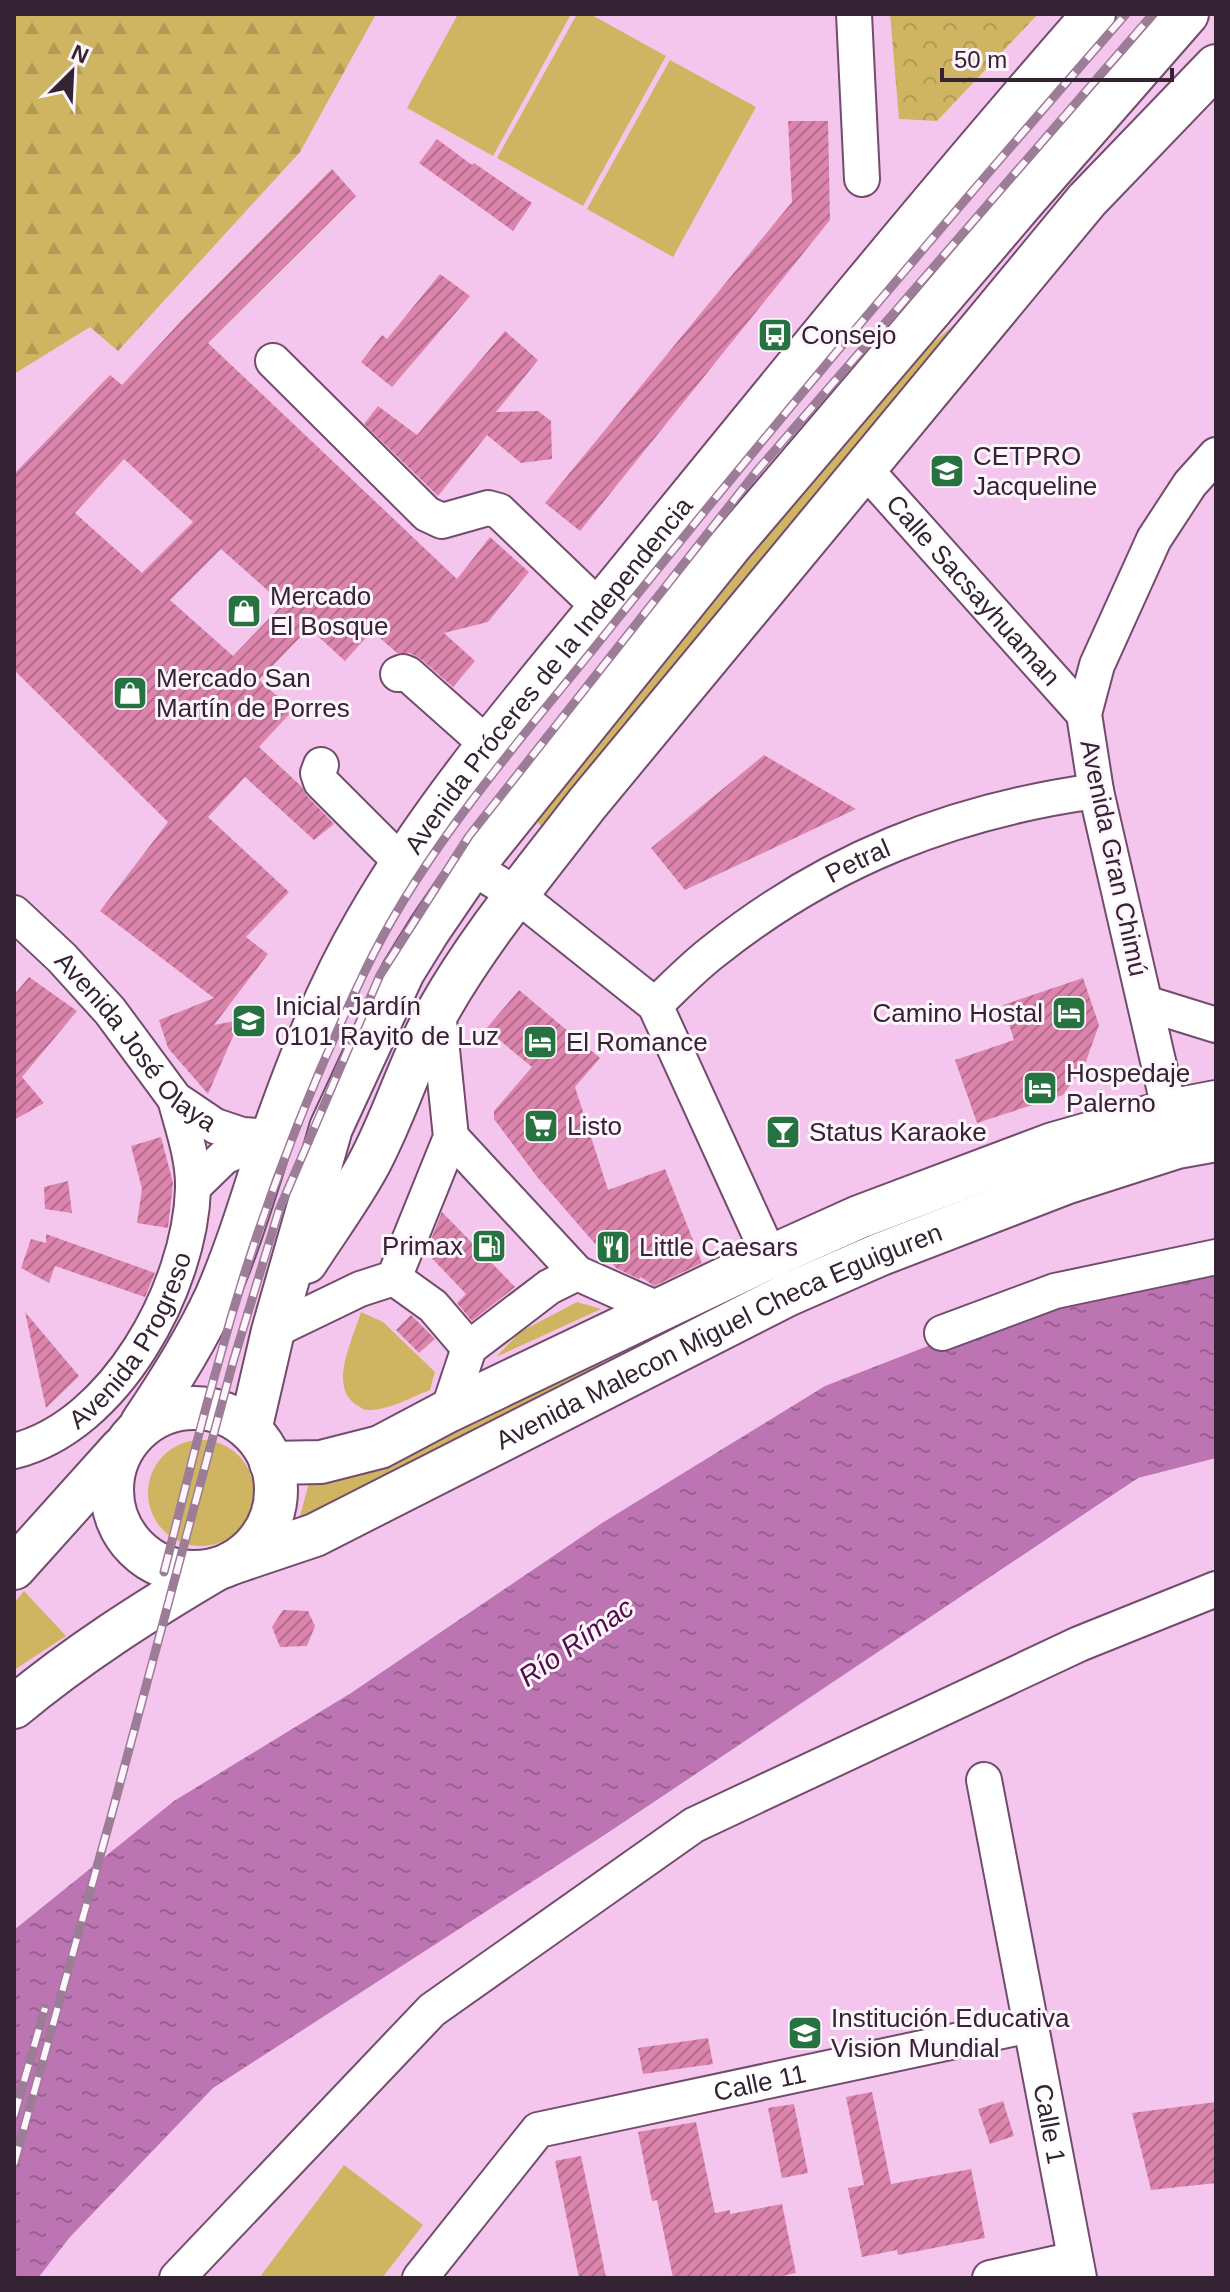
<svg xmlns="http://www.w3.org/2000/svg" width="1230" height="2292" font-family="Arial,sans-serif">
<defs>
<pattern id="forest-firs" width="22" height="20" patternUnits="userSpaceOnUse" patternTransform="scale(2)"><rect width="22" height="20" fill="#cfb462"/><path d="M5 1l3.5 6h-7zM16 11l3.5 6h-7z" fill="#b29a56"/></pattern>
<pattern id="park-crowns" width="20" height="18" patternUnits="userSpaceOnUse" patternTransform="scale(2)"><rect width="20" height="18" fill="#cfb462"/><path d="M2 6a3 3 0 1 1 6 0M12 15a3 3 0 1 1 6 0" fill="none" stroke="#b29a56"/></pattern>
<pattern id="water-ripples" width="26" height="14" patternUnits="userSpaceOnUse" patternTransform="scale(2)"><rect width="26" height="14" fill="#bc75b2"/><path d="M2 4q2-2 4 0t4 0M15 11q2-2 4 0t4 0" fill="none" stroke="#9a6091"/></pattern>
<pattern id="building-hatch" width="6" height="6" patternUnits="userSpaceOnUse" patternTransform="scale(2)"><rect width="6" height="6" fill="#dd84ac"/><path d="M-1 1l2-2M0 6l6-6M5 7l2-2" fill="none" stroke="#b46c8d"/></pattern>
</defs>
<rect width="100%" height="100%" fill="#f5c6ed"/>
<g fill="#cfb462">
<polygon points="458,14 571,14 493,156 407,108"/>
<polygon points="577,14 590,14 666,56 583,206 497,158"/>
<polygon points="670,60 756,107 673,257 587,209"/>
<polygon points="961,319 543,829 536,820 630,694 909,363"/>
<polygon points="577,1302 601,1309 496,1357 520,1332"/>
<path d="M361,1312L383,1322L435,1372L430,1390C412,1397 389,1410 369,1410C363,1410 364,1409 358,1406C327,1387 353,1340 361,1312Z"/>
<polygon points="599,1358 605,1370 298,1524 311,1475"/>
<circle cx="201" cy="1493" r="53"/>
<polygon points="24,1591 66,1636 14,1670 14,1603"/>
<polygon points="344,2165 423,2225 382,2278 259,2278"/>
</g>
<polygon fill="url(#forest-firs)" points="14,14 376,14 300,152 118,351 90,327 14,374"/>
<polygon fill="url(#park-crowns)" points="890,14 1038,14 937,121 899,119"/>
<polygon fill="url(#water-ripples)" points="1216,1274 1216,1458 1138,1478 609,1832 213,2088 70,2237 38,2278 14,2278 14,1930 174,1801 351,1693 602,1523 825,1386 1054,1297"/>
<g fill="url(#building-hatch)" fill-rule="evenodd">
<polygon points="788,121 828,121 830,220 580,531 545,503 792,202"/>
<polygon points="437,139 472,165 474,163 532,203 513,231 419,163"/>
<path d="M332,169L356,196L208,343L457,579L490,537L529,572L488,622L444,633L475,661L453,687L421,659L410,653H397L372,631L345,661L309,628L259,680L293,710L259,747L302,787L307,796L334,824L314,840L245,777L208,817L289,892L246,937L268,954L214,1025L240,1020L208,1094L168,1048L159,1020L214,998L100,911L168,822L14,670V474L110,375L122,385L182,320ZM124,459L193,522L142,573L75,513ZM221,549L283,604L233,656L170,600Z"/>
<polygon points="440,274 470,296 392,387 361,362 382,335 387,339"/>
<polygon points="505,331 538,360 496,412 538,411 551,421 552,459 521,463 487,435 438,496 364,424 378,406 417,435"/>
<polygon points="764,755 856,809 685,890 651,848"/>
<polygon points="29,977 77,1011 22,1077 44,1103 14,1120 14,995"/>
<polygon points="1083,978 1099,1025 1085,1064 1063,1095 977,1123 955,1060 1014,1040 1003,1005"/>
<polygon points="519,990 600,1058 575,1087 608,1190 665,1169 702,1263 654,1286 641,1277 639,1279 616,1268 538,1178 494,1119 494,1111 532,1067 486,1029"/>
<polygon points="161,1137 173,1183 168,1228 137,1223 142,1189 131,1146"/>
<polygon points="68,1181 72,1213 45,1209 44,1187"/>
<polygon points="442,1212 515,1287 472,1321 457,1303 466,1294 426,1252"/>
<polygon points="46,1234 155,1273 145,1297 55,1266 49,1283 21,1268 31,1239 46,1243"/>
<polygon points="25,1312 79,1376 46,1408"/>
<polygon points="411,1315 435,1339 419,1353 396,1330"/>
<polygon points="283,1610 308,1611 315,1626 307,1646 280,1647 272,1627"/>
<polygon points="708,2038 713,2064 643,2074 638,2048"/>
<polygon points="872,2092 891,2184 971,2169 985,2238 898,2255 897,2250 862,2257 848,2188 864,2185 846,2097"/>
<polygon points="1003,2101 1014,2136 990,2144 978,2109"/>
<polygon points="1216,2102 1216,2183 1151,2190 1132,2113"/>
<polygon points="794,2104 808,2173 782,2178 768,2108"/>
<polygon points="696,2122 715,2213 730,2210 730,2214 782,2204 796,2273 773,2278 673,2278 657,2200 652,2201 638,2132"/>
<polygon points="581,2156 600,2247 606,2278 579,2278 555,2161"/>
</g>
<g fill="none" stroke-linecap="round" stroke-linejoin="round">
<g stroke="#734c6d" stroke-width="38">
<g id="minor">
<polyline points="854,14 862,179"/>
<polyline points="273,361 427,514 442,521 488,508 499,511 600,608"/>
<path id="s1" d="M864,468L1084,714"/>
<polyline points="398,674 403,672 408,674 489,746"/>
<polyline points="321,765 318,773 321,782 403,864"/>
<polyline points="472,867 517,895 655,1005 770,1257"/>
<path id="s2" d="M14,913L62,958L110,1011L175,1099L215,1126L242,1135L273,1137"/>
<polyline points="1145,1003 1216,1025"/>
<path id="s3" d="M655,1005C674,987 693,967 714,951C828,860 952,811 1096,791"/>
<polyline points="1175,1135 1096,791 1084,714 1097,665 1154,539 1190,484 1216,455"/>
<polyline points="451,1137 577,1273 660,1310"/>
<polyline points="193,1187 224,1157 268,1138"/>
<polyline points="394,1278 433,1306 469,1348"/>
<polyline points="273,1331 360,1289 394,1278 451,1137 438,1011"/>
<polyline points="942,1333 1055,1291 1216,1257"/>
<polyline points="448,1411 469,1348 549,1287 577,1273"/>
<path id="s4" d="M14,1451C115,1426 190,1288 193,1189C194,1160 183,1128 175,1099"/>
<path id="s5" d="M984,1780L1079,2278"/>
<polyline points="177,2278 432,2010 694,1825 1079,1644 1216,1589"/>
<path id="s6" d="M420,2278L538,2130L1030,2025"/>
<polyline points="990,2278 1075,2259"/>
</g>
</g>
<g stroke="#734c6d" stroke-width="46">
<g id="major">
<path d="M306,1262C326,1231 348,1201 366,1169C394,1119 409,1063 437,1013C479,938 535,872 587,804L1087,200L1216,66"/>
<circle cx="194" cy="1490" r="82"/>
<path id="s7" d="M142,1423C170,1382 195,1342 216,1297C239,1244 255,1189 273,1134C299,1061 327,989 366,922C442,790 546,675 641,557C790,374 939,191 1094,14"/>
<polyline points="250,1430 273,1331 331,1128 403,972 429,930 472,867 730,546 1022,203 1187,14"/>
<polyline points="271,1463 321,1462 380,1447 448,1411 770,1257 859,1217 1053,1144 1169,1111 1216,1102"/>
<path id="s8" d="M232,1563L315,1535L787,1295L881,1254L1068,1182L1177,1147L1216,1140"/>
<polyline points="14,1568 121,1449"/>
<path d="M14,1707C78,1654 144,1612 215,1570"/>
</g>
</g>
<use href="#minor" stroke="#fff" stroke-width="34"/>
<use href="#major" stroke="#fff" stroke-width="42"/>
<g stroke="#9d7c98" stroke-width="9">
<g id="rail">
<path d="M164,1572C182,1503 198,1433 218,1364C254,1230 305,1096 365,971C427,842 527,733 615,622C781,415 952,213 1126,14"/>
<polyline points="14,2116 45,2008"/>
<polyline points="14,2164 112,1813 233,1362 279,1210 380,975 469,836 756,472 1153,14"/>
</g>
</g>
<use href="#rail" stroke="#fef5fd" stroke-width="6" stroke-dasharray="18" stroke-linecap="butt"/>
</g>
<defs>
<g id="bus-square" transform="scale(1.8)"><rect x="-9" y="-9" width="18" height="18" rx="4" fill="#267241" stroke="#fef5fd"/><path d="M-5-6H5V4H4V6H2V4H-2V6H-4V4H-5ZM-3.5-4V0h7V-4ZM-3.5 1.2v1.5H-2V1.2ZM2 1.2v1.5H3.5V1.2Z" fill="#fff"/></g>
<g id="university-square" transform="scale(1.8)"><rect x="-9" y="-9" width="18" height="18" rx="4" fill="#267241" stroke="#fef5fd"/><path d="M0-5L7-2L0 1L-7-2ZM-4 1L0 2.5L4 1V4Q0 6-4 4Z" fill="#fff"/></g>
<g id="shop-square" transform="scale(1.8)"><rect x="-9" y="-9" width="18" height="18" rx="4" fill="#267241" stroke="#fef5fd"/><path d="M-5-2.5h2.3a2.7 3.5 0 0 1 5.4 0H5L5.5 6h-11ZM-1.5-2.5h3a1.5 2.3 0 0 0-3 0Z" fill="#fff"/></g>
<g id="hotel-square" transform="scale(1.8)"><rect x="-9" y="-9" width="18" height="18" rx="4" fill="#267241" stroke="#fef5fd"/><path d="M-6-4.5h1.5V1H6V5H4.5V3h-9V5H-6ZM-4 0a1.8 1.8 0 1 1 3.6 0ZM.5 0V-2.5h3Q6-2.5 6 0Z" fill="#fff"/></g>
<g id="school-square" transform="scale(1.8)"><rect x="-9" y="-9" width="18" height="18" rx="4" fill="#267241" stroke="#fef5fd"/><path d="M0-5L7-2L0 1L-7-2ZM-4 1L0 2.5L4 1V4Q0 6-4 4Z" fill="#fff"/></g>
<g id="supermarket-square" transform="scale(1.8)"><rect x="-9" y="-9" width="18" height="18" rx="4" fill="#267241" stroke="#fef5fd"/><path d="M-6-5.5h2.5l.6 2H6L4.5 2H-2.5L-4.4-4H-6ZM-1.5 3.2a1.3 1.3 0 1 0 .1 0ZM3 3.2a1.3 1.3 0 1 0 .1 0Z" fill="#fff"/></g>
<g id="bar-square" transform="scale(1.8)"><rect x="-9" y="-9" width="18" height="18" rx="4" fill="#267241" stroke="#fef5fd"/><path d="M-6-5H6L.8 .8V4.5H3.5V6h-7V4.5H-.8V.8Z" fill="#fff"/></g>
<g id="fuel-square" transform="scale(1.8)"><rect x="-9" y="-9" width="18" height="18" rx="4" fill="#267241" stroke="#fef5fd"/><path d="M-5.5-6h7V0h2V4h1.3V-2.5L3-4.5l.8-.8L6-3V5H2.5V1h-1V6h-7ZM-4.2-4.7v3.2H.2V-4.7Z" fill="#fff"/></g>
<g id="restaurant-square" transform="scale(1.8)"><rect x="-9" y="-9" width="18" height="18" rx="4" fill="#267241" stroke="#fef5fd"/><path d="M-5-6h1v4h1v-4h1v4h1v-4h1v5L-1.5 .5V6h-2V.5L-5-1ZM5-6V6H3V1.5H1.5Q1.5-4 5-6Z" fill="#fff"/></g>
</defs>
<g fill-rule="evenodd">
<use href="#bus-square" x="775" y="335"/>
<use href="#university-square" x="947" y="471"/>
<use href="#shop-square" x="244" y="611"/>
<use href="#shop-square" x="130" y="693"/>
<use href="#hotel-square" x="1069" y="1013"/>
<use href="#school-square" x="249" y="1021"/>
<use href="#hotel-square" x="540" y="1042"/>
<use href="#hotel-square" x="1040" y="1088"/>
<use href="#supermarket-square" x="541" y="1126"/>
<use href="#bar-square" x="783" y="1132"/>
<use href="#fuel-square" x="489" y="1246"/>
<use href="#restaurant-square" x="613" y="1247"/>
<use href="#school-square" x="805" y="2033"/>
</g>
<g text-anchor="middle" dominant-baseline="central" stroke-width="6" stroke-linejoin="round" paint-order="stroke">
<g font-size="26" fill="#342332" stroke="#fef5fd" text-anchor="start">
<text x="801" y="335">Consejo</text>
<text x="973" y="456">CETPRO<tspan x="973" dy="30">Jacqueline</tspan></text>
<text x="270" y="596">Mercado<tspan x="270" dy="30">El Bosque</tspan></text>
<text x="156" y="678">Mercado San<tspan x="156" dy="30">Martín de Porres</tspan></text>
<text x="275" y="1006">Inicial Jardín<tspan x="275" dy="30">0101 Rayito de Luz</tspan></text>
<text x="1043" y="1013" text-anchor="end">Camino Hostal</text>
<text x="566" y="1042">El Romance</text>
<text x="1066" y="1073">Hospedaje<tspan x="1066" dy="30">Palerno</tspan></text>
<text x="567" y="1126">Listo</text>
<text x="809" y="1132">Status Karaoke</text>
<text x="463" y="1246" text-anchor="end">Primax</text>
<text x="639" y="1247">Little Caesars</text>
<text x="831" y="2018">Institución Educativa<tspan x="831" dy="30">Vision Mundial</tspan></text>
</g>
<g font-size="26" fill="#342332" stroke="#fef5fd">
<text stroke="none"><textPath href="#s1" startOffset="164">Calle Sacsayhuaman</textPath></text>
<text stroke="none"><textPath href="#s7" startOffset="858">Avenida Próceres de la Independencia</textPath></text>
<text transform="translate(1114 858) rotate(78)">Avenida Gran Chimú</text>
<text stroke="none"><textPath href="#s3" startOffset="250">Petral</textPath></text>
<text stroke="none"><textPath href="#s2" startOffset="178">Avenida José Olaya</textPath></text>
<text stroke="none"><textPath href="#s4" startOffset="168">Avenida Progreso</textPath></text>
<text stroke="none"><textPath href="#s8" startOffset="538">Avenida Malecon Miguel Checa Eguiguren</textPath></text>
<text stroke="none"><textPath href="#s6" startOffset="416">Calle 11</textPath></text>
<text stroke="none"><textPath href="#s5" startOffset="350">Calle 1</textPath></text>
</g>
<g font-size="28" font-style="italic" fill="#4f0d49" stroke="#fef5fd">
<text transform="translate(576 1642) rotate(-35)">Río Rímac</text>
</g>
</g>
<rect width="1230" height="2292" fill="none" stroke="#342332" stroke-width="32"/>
<g transform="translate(72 72) rotate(24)" stroke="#fef5fd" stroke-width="6" paint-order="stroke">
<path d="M0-6L14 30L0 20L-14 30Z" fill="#342332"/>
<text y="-12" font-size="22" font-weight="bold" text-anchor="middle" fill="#342332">N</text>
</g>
<path d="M942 68v12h230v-12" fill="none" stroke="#342332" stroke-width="4"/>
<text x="954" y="68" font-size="24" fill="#342332" stroke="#fef5fd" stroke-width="6" paint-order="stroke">50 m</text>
</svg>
